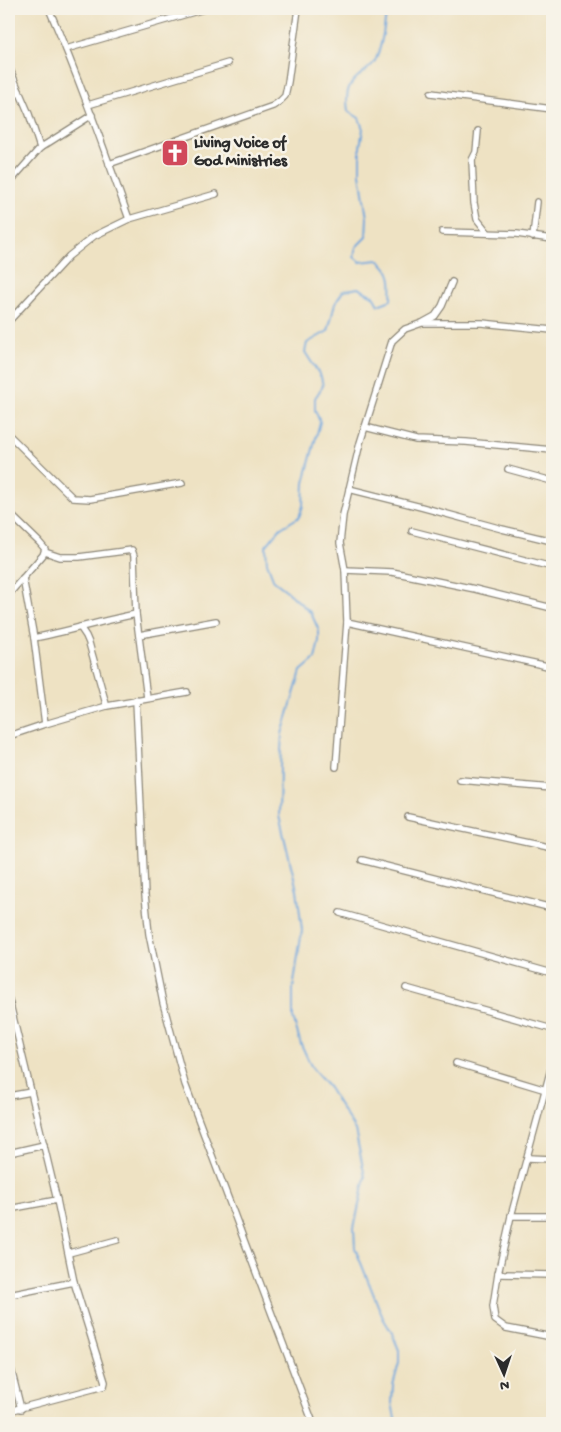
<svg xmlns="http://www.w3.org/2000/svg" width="561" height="1432" font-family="'Gochi Hand',sans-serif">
<rect width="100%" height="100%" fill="#f7f3e8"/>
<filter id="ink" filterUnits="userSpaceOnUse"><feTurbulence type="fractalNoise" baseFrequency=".02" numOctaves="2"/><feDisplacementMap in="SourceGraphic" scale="10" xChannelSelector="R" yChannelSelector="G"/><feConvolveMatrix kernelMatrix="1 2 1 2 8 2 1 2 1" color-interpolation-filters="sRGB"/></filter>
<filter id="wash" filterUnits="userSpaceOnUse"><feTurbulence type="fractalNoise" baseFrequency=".0096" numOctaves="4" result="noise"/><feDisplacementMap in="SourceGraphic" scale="20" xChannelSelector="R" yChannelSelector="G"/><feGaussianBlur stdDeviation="1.12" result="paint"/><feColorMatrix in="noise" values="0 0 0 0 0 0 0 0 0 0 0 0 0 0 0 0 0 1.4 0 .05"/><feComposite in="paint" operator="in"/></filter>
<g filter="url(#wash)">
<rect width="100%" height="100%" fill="#eee2c3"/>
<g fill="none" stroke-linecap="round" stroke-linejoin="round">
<path stroke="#6da5dc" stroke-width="2" d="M387,9C384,25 383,44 376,59C374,64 369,68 365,71C348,83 345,90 348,111L359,118L363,129L360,147V174L367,218L366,237L356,247L354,257L360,262L378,260C393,271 392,282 391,300L378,305L373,296L358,288L343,291L335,304L328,331L307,343L305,352L321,377L323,386L315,398V410L320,422L304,483L303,506L299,517L281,528L266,546L267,563L274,581L287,591L311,613L319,631V641L315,659L301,671L282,734L280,767L279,816L297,890L302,930L293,989V1018L301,1044L312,1068L329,1088L355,1130L365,1177L354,1228L355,1248L383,1318L392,1333L399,1350V1363L393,1385L392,1403L396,1423"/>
</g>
</g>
<g filter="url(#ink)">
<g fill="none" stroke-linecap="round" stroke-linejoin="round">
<g stroke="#8c8677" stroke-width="8">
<g id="minor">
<path d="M49,9C79,78 104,149 129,219"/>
<polyline points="66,49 204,9"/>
<polyline points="9,67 19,91 9,101"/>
<polyline points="19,91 29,114 40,148"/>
<polyline points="431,93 552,109"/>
<polyline points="88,105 228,63"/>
<polyline points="478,131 476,152 472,160 474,203 477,219 488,233"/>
<polyline points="109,164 273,106 280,101 285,96 288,82 298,9"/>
<polyline points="9,183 40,148 92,115"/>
<polyline points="442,232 517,234 552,239"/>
<polyline points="533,237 537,202"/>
<polyline points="9,321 69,256 94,236 129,219 216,194"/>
<polyline points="424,322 435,316 442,306 452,282"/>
<polyline points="365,427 416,440 466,442 552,450"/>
<polyline points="9,435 73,498 90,499 182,483"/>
<polyline points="508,469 552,481"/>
<polyline points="349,489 421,507 502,529 552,541"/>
<polyline points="9,513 39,542 45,549 43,555 9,594"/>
<polyline points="412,531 552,567"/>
<polyline points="45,552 60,557 79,557 132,550 134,556 136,614 147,698"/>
<polyline points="345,570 392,572 475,589 552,608"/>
<polyline points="23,578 34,638 45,724"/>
<polyline points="347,622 552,667"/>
<polyline points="80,627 86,636 89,643 106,704"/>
<polyline points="139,635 216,621"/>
<path d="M34,638C68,631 102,621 136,614"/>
<polyline points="136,700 145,895 149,934 163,1003 185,1084 313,1423"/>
<polyline points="9,736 45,724 107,706 187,692"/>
<polyline points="336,767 347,622 345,570 340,543 343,515 360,443 392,341 405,329 422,323 482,323 552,330"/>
<polyline points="460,780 552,788"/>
<polyline points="408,817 552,848"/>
<polyline points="362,860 552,908"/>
<polyline points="340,913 552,973"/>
<polyline points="406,988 552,1029"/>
<polyline points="9,1000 57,1200 74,1282 105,1382 104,1386 9,1411"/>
<polyline points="456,1063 546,1090"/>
<polyline points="552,1065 511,1216 498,1274 493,1306 495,1320 506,1328 552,1337"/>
<polyline points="9,1096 31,1092"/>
<polyline points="9,1153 44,1145"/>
<polyline points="528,1158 552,1159"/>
<polyline points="9,1209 57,1200"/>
<polyline points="511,1216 552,1216"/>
<polyline points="69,1253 117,1240"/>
<polyline points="498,1274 552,1275"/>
<polyline points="9,1295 74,1282"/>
<polyline points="9,1361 21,1409"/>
</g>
</g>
<use href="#minor" stroke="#fff" stroke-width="5.5"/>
</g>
</g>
<defs>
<g id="church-square" transform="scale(1.4375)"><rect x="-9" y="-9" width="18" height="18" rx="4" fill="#d1495b" stroke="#f7f3e8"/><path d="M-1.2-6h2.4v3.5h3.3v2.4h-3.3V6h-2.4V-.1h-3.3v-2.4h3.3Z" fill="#fff"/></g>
</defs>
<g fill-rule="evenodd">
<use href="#church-square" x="175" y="153"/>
</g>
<g text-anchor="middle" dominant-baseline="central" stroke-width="5" stroke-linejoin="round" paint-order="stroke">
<g font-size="16" font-weight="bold" fill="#2b2b2b" stroke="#f7f3e8" text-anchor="start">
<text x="194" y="144">Living Voice of<tspan x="194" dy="18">God Ministries</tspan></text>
</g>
</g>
<rect width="561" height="1432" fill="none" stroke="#f7f3e8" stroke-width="30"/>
<g transform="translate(504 1374) rotate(177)" stroke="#f7f3e8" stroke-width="4" paint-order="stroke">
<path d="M0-4L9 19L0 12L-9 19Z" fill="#2b2b2b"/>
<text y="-8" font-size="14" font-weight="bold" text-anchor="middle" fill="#2b2b2b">N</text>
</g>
</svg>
